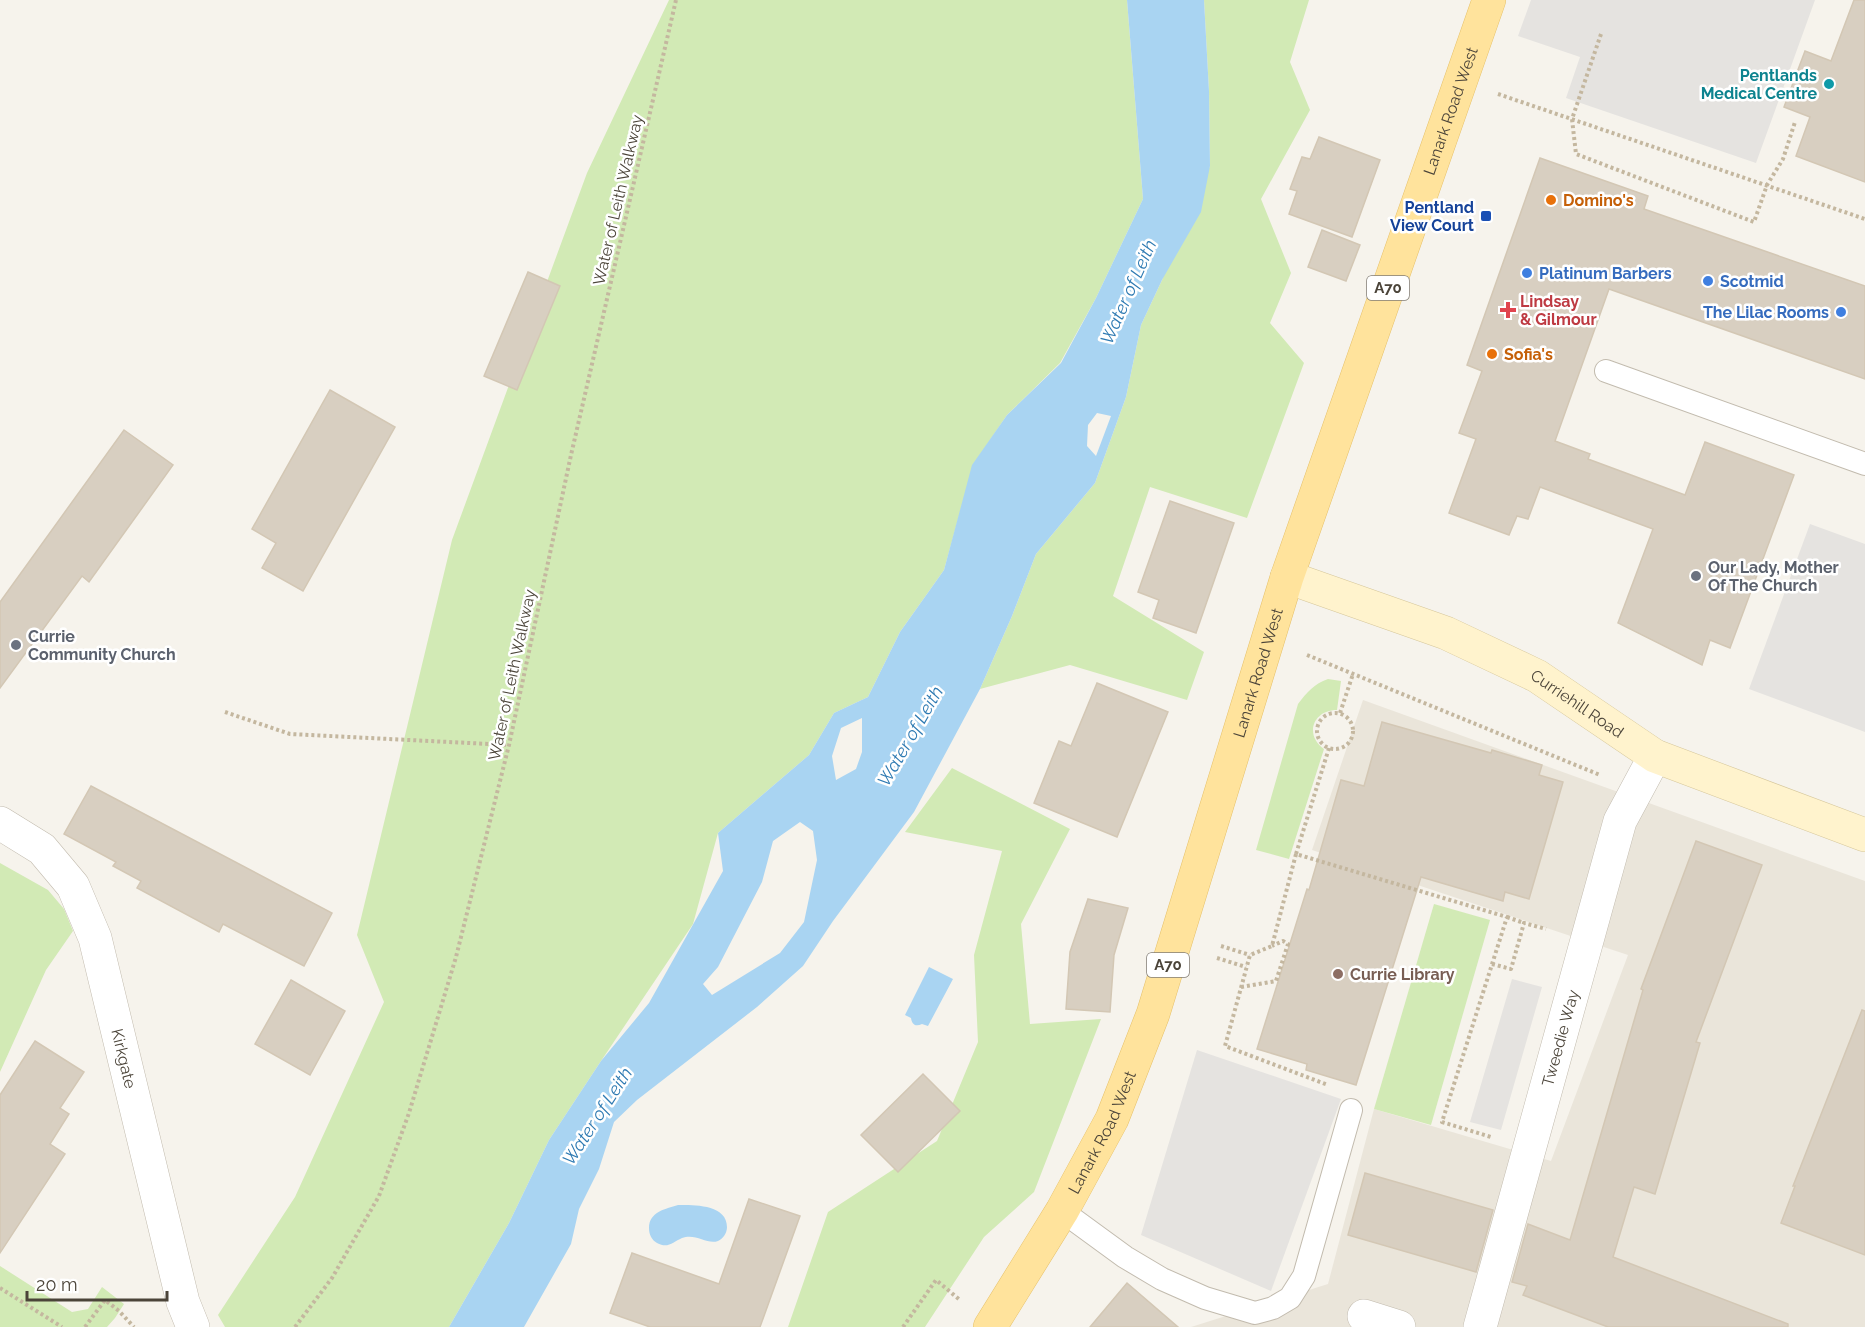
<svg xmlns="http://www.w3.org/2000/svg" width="1865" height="1327" font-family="Raleway,sans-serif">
<rect width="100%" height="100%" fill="#f6f3ec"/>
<polygon fill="#eae5da" points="1363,700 1865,881 1865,1327 1191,1327 1328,1284 1374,1109 1551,1161 1628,955 1312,850"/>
<g fill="#d2eab5">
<polygon points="669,0 1127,0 1143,199 1096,298 1060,363 1007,415 973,465 944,570 900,632 868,697 834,713 809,755 718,833 693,924 601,1061 549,1140 509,1223 449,1327 225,1327 218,1315 295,1197 384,1002 357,935 452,540 587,173"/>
<polygon points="1204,0 1309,0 1290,62 1310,110 1261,199 1291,273 1270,323 1304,363 1247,518 1150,487 1113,596 1204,652 1187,700 1070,665 980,689 1012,616 1036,554 1095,483 1126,397 1141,325 1162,280 1210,166 1209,91"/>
<path d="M1328,679L1341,681L1337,710C1313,710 1304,735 1324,749L1289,859L1256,850L1298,704C1307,692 1314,684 1328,679Z"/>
<polygon points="952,768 1070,829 1021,924 1030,1024 1101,1019 1034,1192 984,1237 925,1327 788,1327 828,1212 937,1141 978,1042 974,955 1002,851 905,832"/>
<polygon points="0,863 48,890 64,909 73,931 46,970 0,1072"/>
<polygon points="1434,904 1490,920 1431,1125 1374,1109"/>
<polygon points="0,1266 72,1312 88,1309 102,1287 124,1304 115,1318 107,1327 0,1327"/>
</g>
<g fill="#e5e3e0">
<polygon points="1531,0 1815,0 1756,163 1566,98 1580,57 1518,36"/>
<polygon points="1810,524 1865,544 1865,732 1749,689"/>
<polygon points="1512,979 1542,987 1501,1130 1470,1122"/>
<polygon points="1197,1050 1341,1099 1271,1291 1141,1235"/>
</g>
<g fill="#a9d4f2" fill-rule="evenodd">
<path d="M1127,0H1204L1209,91L1210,166L1201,212L1162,280L1141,325L1126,397L1095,483L1036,554L1012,616L980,689L914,812L833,921L803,966L757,1007L637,1100L614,1122L599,1169L579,1209L571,1244L524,1327H449L509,1223L549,1140L601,1061L649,1003L723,871L718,833L809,755L834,713L868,697L900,632L944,570L972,465L1007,415L1061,363L1096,298L1143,199ZM1097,413L1111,416L1096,456L1087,446L1088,425ZM862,718V752L856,769L836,780L832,756L841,728ZM800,822L813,831L817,860L804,922L780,953L712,995L703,984L718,967L762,882L773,841Z"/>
<path d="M929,967L953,979L928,1026L922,1024C916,1027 912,1025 911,1018L905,1015Z"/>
<path d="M678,1205C693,1205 727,1204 727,1227C727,1233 723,1239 718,1241C707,1245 696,1233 682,1238C673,1242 668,1249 657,1243C652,1240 649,1235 649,1228C649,1212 665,1209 678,1205Z"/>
</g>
<g fill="#d8cfc1" stroke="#d3c7b4" stroke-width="1.5">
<polygon points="1854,0 1865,0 1865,182 1796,156 1810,117 1784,107 1805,51 1831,61"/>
<polygon points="1319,137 1380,160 1352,237 1289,214 1297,191 1290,189 1302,157 1310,159"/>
<polygon points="1540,158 1648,196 1644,209 1865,286 1865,379 1609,289 1555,441 1590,454 1588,459 1685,495 1705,442 1794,475 1730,648 1710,640 1702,665 1618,623 1653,529 1540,487 1528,519 1517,516 1509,535 1449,513 1476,439 1459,433 1482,371 1467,365"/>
<polygon points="1322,230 1360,245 1346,281 1308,267"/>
<polygon points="528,272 560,286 517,390 484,376"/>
<polygon points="330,390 395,427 303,591 262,568 276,543 252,529"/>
<polygon points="124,430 173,465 89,582 82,576 0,688 0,602"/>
<polygon points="1170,501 1234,523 1196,633 1153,618 1159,600 1138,592"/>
<polygon points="1097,683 1168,712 1117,837 1034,803 1059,741 1071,746"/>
<polygon points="1382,722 1491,753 1492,750 1542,765 1539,775 1563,782 1529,899 1505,892 1503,901 1421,877 1356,1085 1306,1070 1307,1064 1257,1049 1307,889 1309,890 1341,780 1364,786"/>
<polygon points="91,786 332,913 304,966 223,924 219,932 137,888 141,881 113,866 116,862 64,834"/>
<polygon points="1696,841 1762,865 1696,1042 1700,1043 1655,1194 1634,1187 1613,1257 1788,1324 1788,1327 1608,1327 1523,1295 1527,1286 1512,1282 1528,1224 1570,1240 1643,990 1641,989"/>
<polygon points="1088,899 1128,908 1114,955 1110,1012 1066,1009 1070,952"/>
<polygon points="291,980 345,1011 310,1075 255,1044"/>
<polygon points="1862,1010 1865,1011 1865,1255 1781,1223 1795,1186 1793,1186"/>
<polygon points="35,1041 84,1072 60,1108 69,1114 50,1144 65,1154 0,1253 0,1095"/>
<polygon points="923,1074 960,1111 898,1172 861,1135"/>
<polygon points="1365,1173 1493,1210 1476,1272 1348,1235"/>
<polygon points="749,1199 800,1216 760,1327 650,1327 610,1313 632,1253 719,1284"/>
<polygon points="1127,1283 1178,1327 1090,1327"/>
</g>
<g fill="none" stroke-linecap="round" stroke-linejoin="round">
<g stroke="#c2bbae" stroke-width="24">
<g id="lane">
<polyline points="1606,371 1865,464"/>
<polyline points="1062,1211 1125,1257 1162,1279 1205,1298 1255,1313 1273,1308 1290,1298 1304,1276 1351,1110"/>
</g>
</g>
<g stroke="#c2bbae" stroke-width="34">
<g id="street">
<path id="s1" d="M0,823L42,849L73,886L95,938L183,1302L193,1327"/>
<polyline points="1364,1316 1399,1327"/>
<path id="s2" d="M1480,1327L1620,821L1655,756"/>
</g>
</g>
<g stroke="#d6c79b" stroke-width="34">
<g id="secondary">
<path id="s3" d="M1287,577L1446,633L1537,676L1655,756L1865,835"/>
</g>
</g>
<g stroke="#e6c16a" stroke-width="34">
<g id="primary">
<path id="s4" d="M990,1327L1062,1211L1112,1119L1153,1014L1287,577L1489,0"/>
</g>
</g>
<g stroke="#c4b79f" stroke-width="4" stroke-dasharray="3 3" stroke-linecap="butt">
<polyline points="1601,34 1572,119 1576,154 1754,222 1767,185 1783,159 1795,122"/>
<polyline points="1498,94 1865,219"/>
<polyline points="1307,655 1600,775"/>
<polyline points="225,712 290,734 509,745"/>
<circle cx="1335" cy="731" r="18"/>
<polyline points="1340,713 1353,674"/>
<polyline points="1329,748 1296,854 1507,917 1442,1122 1491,1137"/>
<polyline points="1296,854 1272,946 1250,955 1225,1046 1328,1085"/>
<polyline points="1507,917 1524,923"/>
<polyline points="1221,946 1250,955"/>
<polyline points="1217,958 1246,967"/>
<polyline points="1492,964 1511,969 1524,923 1546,929"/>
<polyline points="1241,987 1276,981 1288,944 1283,941 1272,946"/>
<polyline points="0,1288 62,1327"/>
<polyline points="85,1327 105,1300 119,1311 134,1327"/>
<polyline points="295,1327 332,1278 379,1196 409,1113 456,957 509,745 571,455 676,0"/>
<polyline points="903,1327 936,1280 960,1300"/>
</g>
<use href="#lane" stroke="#fff" stroke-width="22"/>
<use href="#street" stroke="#fff" stroke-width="33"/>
<use href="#secondary" stroke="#fff3cd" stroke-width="33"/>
<use href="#primary" stroke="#ffe39c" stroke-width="33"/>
</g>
<circle fill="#0f9aa8" stroke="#fff" stroke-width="2" cx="1829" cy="84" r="6"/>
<g fill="#e8710a" stroke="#fff" stroke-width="2">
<circle cx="1551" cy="200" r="6"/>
<circle cx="1492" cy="354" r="6"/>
</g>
<rect fill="#1a4fb4" stroke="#fff" stroke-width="2" x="1480" y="210" width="12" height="12" rx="3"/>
<g fill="#3f7fe0" stroke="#fff" stroke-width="2">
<circle cx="1527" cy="273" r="6"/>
<circle cx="1708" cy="281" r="6"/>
<circle cx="1841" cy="312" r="6"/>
</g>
<path fill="#e0444e" stroke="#fff" stroke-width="2" d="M1505 301h6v6h6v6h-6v6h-6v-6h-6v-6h6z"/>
<g fill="#6b7280" stroke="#fff" stroke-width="2">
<circle cx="1696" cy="576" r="6"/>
<circle cx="16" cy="645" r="6"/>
</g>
<circle fill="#8d6e63" stroke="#fff" stroke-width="2" cx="1338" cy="974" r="6"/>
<g text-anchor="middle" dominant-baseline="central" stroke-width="5" stroke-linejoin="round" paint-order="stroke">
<g fill="#fff" stroke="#817c74" stroke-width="1.5">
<rect x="1367" y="276" width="42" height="24" rx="4.5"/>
<rect x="1147" y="953" width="42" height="24" rx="4.5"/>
</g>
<g font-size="15" font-weight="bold" fill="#4b4439">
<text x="1388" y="288">A70</text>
<text x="1168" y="965">A70</text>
</g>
<g font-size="16" font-weight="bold" fill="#0d838f" stroke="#fff" text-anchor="end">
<text x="1817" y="75">Pentlands<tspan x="1817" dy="18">Medical Centre</tspan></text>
</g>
<g font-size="16" fill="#4b4439" stroke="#fff">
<text stroke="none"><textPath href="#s4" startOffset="1305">Lanark Road West</textPath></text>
<text transform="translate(618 200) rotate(-77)">Water of Leith Walkway</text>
<text stroke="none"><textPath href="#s4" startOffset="711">Lanark Road West</textPath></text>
<text transform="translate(512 675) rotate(-78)">Water of Leith Walkway</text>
<text stroke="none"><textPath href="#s3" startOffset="318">Curriehill Road</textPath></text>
<text stroke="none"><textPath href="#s2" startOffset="300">Tweedie Way</textPath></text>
<text stroke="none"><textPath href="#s1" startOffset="278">Kirkgate</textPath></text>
<text stroke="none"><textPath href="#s4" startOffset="225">Lanark Road West</textPath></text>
</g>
<g font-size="16" font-weight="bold" fill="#c56008" stroke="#fff" text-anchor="start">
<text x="1563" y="200">Domino's</text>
<text x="1504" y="354">Sofia's</text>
</g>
<g font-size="16" font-weight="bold" fill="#164399" stroke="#fff" text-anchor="end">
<text x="1474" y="207">Pentland<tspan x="1474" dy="18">View Court</tspan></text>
</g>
<g font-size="16" font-weight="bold" fill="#366cbe" stroke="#fff" text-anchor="start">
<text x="1539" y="273">Platinum Barbers</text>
<text x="1720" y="281">Scotmid</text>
<text x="1829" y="312" text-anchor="end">The Lilac Rooms</text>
</g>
<g font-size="16" font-weight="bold" fill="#be3a42" stroke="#fff" text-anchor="start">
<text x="1520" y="301">Lindsay<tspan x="1520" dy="18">&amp; Gilmour</tspan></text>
</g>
<g font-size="16" font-weight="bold" fill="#5b616d" stroke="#fff" text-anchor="start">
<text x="1708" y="567">Our Lady, Mother<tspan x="1708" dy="18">Of The Church</tspan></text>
<text x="28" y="636">Currie<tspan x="28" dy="18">Community Church</tspan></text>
</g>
<g font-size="16" font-weight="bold" fill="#785e54" stroke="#fff" text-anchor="start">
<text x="1350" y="974">Currie Library</text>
</g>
<g font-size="18" font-style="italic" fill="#2e7ab2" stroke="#fff">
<text transform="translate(1128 292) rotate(-66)">Water of Leith</text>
<text transform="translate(910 736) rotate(-60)">Water of Leith</text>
<text transform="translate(597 1116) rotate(-57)">Water of Leith</text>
</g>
</g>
<path d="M27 1291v9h140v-9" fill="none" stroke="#4b4439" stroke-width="3"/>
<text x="36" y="1291" font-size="18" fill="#4b4439" stroke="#ffffff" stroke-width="4.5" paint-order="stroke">20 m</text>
</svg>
